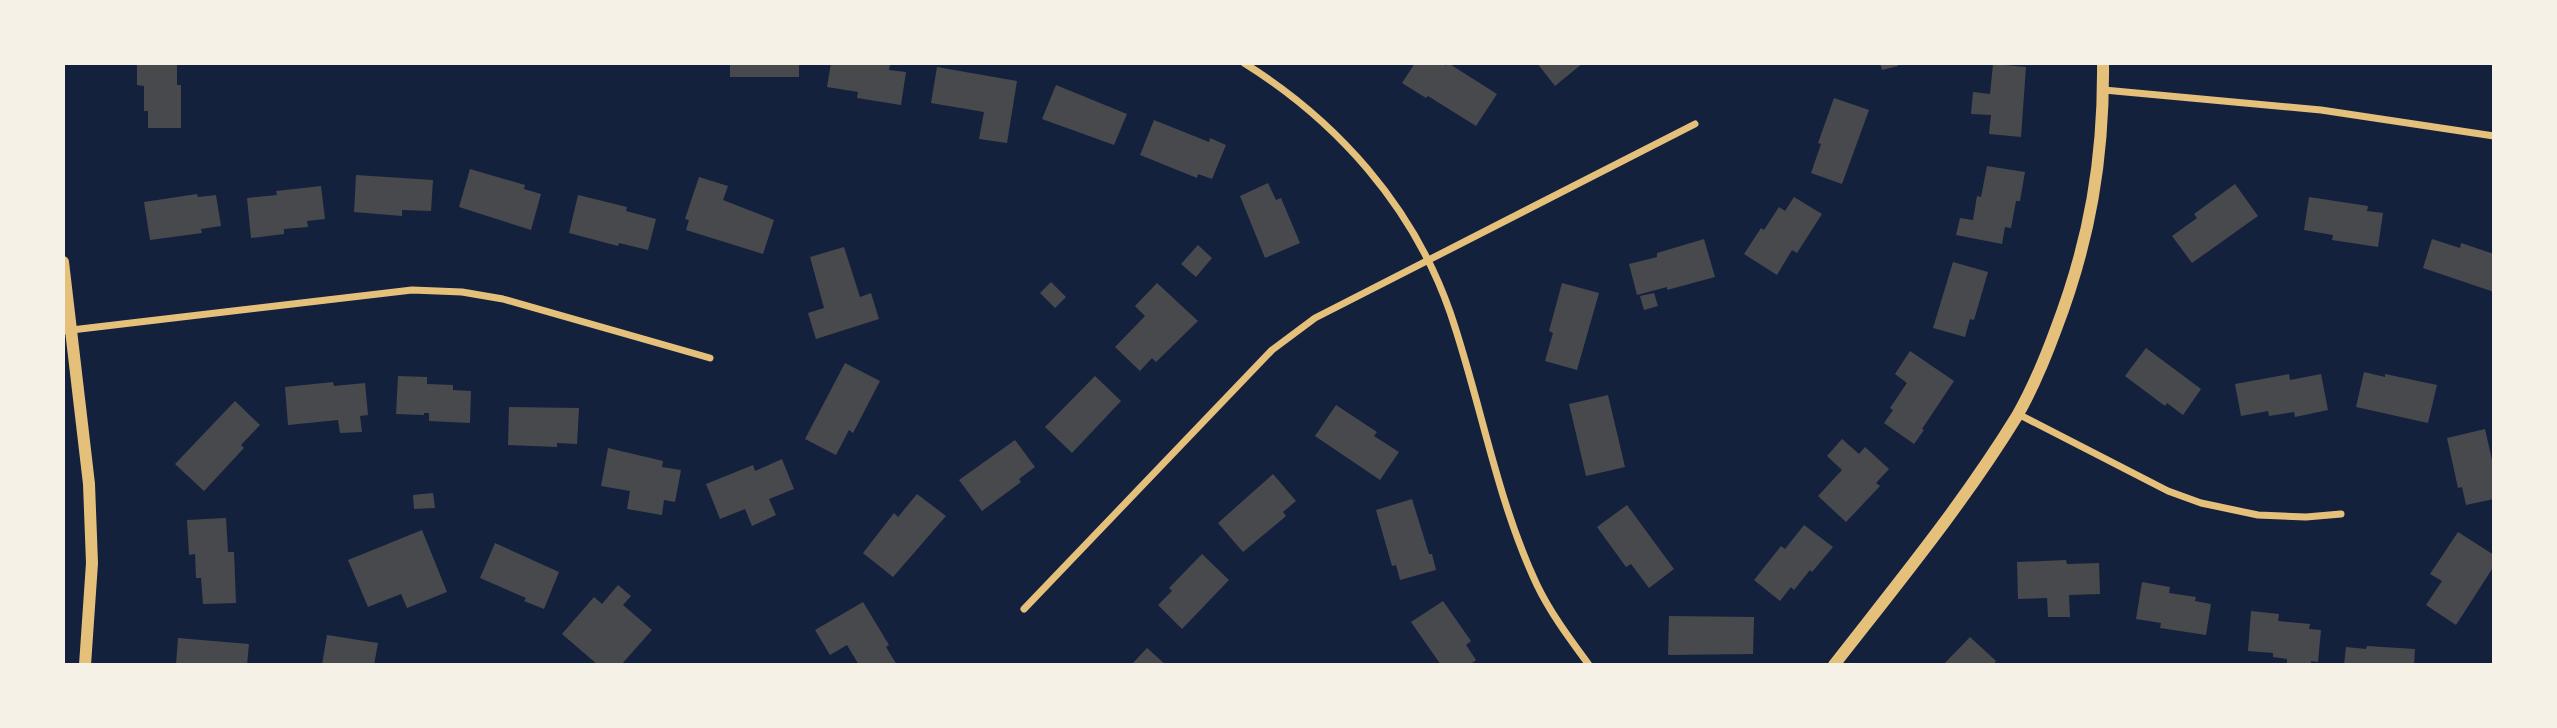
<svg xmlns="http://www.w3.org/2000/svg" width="2557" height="728" font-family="'Archivo Narrow',sans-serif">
<rect width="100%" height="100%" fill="#14213d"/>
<g fill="#48494c">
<polygon points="137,63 177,63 177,85 181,85 181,128 148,128 148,111 144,111 144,86 137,85"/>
<rect x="730" y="63" width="69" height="14"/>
<polygon points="831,63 875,63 890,65 889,70 906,72 901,105 857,98 858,92 827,87"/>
<polygon points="1415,63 1442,63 1446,66 1448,63 1497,94 1476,126 1428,96 1426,98 1402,83"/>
<polygon points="1537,63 1583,63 1555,86"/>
<polygon points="1880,63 1897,63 1898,66 1882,70"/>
<polygon points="1993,64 2026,67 2021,137 1989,134 1991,115 1971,114 1973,92 1990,94"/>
<polygon points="937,67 1017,81 1007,143 979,139 984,112 931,103"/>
<polygon points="1056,85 1127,114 1114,145 1042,119"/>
<polygon points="1834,98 1869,110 1842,184 1811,173 1821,144 1818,143"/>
<polygon points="1154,120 1209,142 1210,138 1226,145 1212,179 1198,174 1197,178 1140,155"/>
<polygon points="1987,166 2025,172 2020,201 2016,201 2011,228 2005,227 2002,244 1956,235 1960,218 1973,220 1977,196 1981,197"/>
<polygon points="470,169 525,185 524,189 541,194 531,230 459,207"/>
<polygon points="356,175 433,180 431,211 402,210 402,216 354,212"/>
<polygon points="699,177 728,186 723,200 774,220 763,254 686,230 689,220 685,219"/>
<polygon points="1268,183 1276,200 1281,198 1300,243 1265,258 1240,196"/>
<polygon points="2235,184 2258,216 2192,263 2172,236 2197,218 2194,214"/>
<polygon points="321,186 325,219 307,221 308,227 284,229 284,234 251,238 247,198 277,195 276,191"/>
<polygon points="197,194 198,197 216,195 221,226 201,229 202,233 150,240 144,202"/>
<polygon points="578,195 627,207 626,211 656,219 648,250 619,243 618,246 569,233"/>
<polygon points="1794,197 1822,214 1797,253 1792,250 1777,275 1744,254 1761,228 1764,230 1779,207 1785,211"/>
<polygon points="2309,197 2368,206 2367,211 2383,213 2378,247 2332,240 2333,235 2304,230"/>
<polygon points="1704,239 1715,277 1667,290 1667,287 1637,295 1629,264 1657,257 1657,253"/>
<polygon points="2432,239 2460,248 2461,243 2494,254 2494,292 2423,268"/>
<polygon points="1198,245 1212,258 1196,277 1181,264"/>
<polygon points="844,247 860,297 871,293 879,319 816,339 808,313 824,308 810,257"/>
<polygon points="1953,262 1988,272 1974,320 1970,319 1965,337 1933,328"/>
<polygon points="1051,282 1066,297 1055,308 1040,293"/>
<polygon points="1157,283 1198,321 1156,362 1152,358 1140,371 1115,347 1145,316 1135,306"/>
<polygon points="1562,283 1599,293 1577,370 1545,361 1553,333 1549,331"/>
<polygon points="1654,293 1658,306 1644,310 1640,296"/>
<polygon points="2146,348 2201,389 2183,415 2167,403 2165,406 2125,376"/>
<polygon points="1910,351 1954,381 1922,429 1924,430 1914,444 1884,423 1893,410 1890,408 1907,383 1895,374"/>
<polygon points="845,363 880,381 853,433 849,430 836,455 805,439"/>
<polygon points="2364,372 2385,377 2385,374 2437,385 2428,423 2356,407"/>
<polygon points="2289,374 2290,380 2321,374 2328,410 2295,417 2294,412 2269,416 2268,411 2241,416 2235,384"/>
<polygon points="398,376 427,377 427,384 453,385 453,390 471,391 470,423 429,421 429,413 424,413 424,415 396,414"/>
<polygon points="1095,376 1121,401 1072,453 1045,427"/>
<polygon points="333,382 334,386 365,383 368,415 360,416 362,432 340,433 338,420 288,425 285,387"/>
<polygon points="1608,395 1625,467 1586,476 1569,404"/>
<polygon points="235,401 260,425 241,445 244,448 204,491 175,464"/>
<polygon points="1336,405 1377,432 1374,436 1399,452 1380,480 1315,436"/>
<polygon points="509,407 579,408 577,444 557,443 557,447 508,445"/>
<polygon points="2485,429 2492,460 2494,459 2494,499 2466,505 2462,487 2458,488 2447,438"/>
<polygon points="1842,439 1859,454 1865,447 1889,469 1876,483 1880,486 1846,522 1818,496 1842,470 1827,456"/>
<polygon points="1015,440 1035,467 1019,479 1021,482 982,511 959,480"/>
<polygon points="608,448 663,461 662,467 681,470 675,502 664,500 662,515 627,509 630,491 601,486"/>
<polygon points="782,459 794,489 769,499 776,515 752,526 745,509 720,519 706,484 753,465 755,471"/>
<polygon points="1273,474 1296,501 1283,512 1286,516 1243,552 1218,523"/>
<polygon points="433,493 435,508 414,509 413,495"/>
<polygon points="917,494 946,516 893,577 863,553 894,513 898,517"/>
<polygon points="1412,499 1429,554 1432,554 1436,570 1400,580 1396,565 1392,566 1376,510"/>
<polygon points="1627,505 1674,569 1649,588 1631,564 1626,567 1597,527"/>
<polygon points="226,518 228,552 234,552 236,603 203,604 201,578 196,578 195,554 189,555 187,520"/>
<polygon points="1804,525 1833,547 1812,572 1810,570 1794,590 1791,587 1780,601 1754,580 1781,546 1785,549"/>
<polygon points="422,530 447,592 407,608 401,594 368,607 348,560"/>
<polygon points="2458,532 2494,555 2494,566 2456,625 2426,605 2442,581 2430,574"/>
<polygon points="495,543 559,572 544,609 524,601 526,598 480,578"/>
<polygon points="1202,554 1229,580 1182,629 1158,605 1172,591 1169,588"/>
<polygon points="2066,560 2067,564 2099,563 2100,594 2069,595 2070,617 2048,617 2047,598 2018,599 2017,562"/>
<polygon points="2142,582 2170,587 2169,593 2196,597 2195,601 2211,604 2206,635 2160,628 2161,623 2136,619"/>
<polygon points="618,585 631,596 623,605 652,630 621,665 598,665 562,634 594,597 602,604"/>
<polygon points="1443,601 1471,641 1466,645 1476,660 1469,665 1441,665 1411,622"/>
<polygon points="863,602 889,645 886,647 897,665 859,665 847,645 830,655 815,630"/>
<polygon points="2251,611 2279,614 2278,621 2310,624 2309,629 2321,630 2318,662 2311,661 2311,665 2287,665 2287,659 2273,657 2273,653 2248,651"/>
<polygon points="1669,616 1754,617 1753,654 1668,655"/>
<polygon points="327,635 378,643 374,665 322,665"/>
<polygon points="1970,637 1996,661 1993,665 1943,665"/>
<polygon points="178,638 249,644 247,665 176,665"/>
<polygon points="2367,646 2415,649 2414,665 2344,665 2346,647 2366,649"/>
<polygon points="1147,648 1166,665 1131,665"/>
</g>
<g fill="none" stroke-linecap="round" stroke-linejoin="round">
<g stroke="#e5c07b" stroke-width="7">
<path d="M1244,63C1337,121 1413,206 1450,312C1481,402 1496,498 1537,585C1551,614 1570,639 1589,665"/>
<polyline points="2104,90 2321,110 2494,136"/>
<polyline points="63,331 412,290 462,292 503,299 710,358"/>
<polyline points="2018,414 2168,491 2201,503 2258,515 2306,517 2341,514"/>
<polyline points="1024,609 1272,350 1315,318 1695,124"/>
</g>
<g stroke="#e5c07b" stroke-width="12">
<polyline points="63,262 89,484 92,563 85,665"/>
<path d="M1834,665C1897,584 1963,504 2017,416C2033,388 2045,359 2056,329C2090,240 2104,158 2103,63"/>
</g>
</g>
<rect width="2557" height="728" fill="none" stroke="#f6f1e7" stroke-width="130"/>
</svg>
